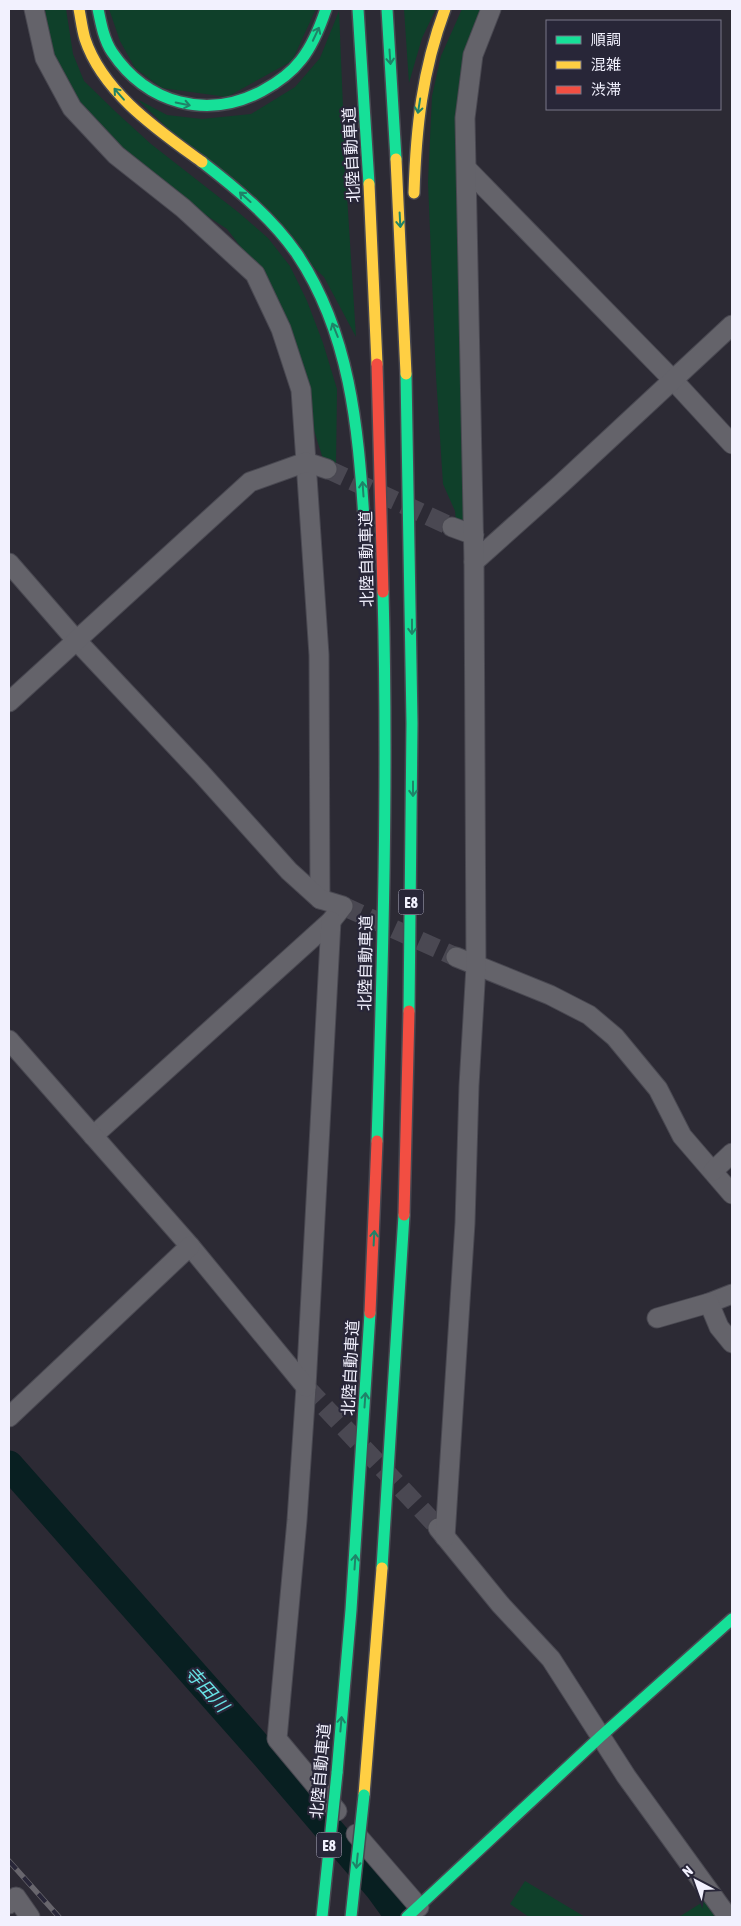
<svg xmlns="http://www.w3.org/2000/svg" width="741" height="1926" font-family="'Asap Condensed','Noto Sans JP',sans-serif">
<rect width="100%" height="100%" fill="#2c2a34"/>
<g fill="#0f402a">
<polygon points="45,9 66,9 73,54 84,81 117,113 151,144 238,212 268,238 290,266 307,301 323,343 337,389 336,464 323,459 313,427 295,344 263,276 227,229 131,166 63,87 50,47"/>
<polygon points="109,9 316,9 292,61 227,97 162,88 135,68 120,41"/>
<polygon points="404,9 436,9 422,38 409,83"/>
<path d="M462,9H485C462,41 459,82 456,120L469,520L456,521L455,511L443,484L436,376L428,182L432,96L441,56Z"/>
<polygon points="339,11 346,180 356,337 324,277 137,99 167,115 202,119 251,114 295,87 320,58"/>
<polygon points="525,1881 585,1917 529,1917 510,1904"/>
<polygon points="709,1898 723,1917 679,1917"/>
</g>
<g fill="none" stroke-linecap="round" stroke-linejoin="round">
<polyline stroke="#081f21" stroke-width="29" points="9,1465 266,1756 379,1888 400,1917"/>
<g stroke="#4a4852" stroke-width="19" stroke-dasharray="19 9" stroke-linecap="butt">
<polyline points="327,469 452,527"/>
<polyline points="343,906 456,957"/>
<polyline points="306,1387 434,1523"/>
</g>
<g stroke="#494851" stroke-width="21">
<g id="street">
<polyline points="34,9 45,58 72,108 116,155 183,208 255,274 281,329 301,390 306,462 319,655 320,899"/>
<polyline points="467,169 673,380 732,444"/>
<polyline points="452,527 474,535"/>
<polyline points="474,562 561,484 732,325"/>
<polyline points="9,563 76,640 201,773 289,871 320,899 343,906 331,921 93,1136"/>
<polyline points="9,702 250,482 306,462 327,469"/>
<polyline points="331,921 306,1387 297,1520 277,1739 337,1811"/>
<polyline points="456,957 550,995 589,1015 615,1037 658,1089 682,1136 732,1194"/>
<polyline points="9,1040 190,1246 306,1387"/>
<polyline points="713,1171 732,1153"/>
<polyline points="709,1303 732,1294"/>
<polyline points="657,1318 709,1303 719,1327 732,1343"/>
<polyline points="9,1417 190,1246"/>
<polyline points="438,1528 500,1604 551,1659 626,1776 728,1917"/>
<polyline points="445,1537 465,1223 469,1086 476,966 474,562 465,118 473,55 491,9"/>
<polyline points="356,1834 419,1907"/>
<polyline points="9,1904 16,1897 30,1917"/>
</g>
</g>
<g stroke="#494851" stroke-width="14">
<g id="fast">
<path d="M98,9C101,24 104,40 112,52C147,104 207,120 262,91C277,83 291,73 301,60C313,45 320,27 326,9"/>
<polyline points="358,9 369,184"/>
<polyline points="387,9 396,159"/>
<path d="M202,162C237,189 272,218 297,254C350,333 358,427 364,519"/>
<polyline points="406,374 412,723 409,1011"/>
<path d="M377,1141C383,958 388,775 383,592"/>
<polyline points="382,1568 404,1215"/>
<polyline points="337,1773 351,1610 370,1313"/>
<polyline points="407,1917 600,1737 732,1619"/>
</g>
</g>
<g stroke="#494851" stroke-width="14">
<g id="slow">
<path d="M79,9C81,19 82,29 85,39C103,93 158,130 202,162"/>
<polyline points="396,159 406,374"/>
<polyline points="369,184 377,364"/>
<path d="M414,193C416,128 422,71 445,9"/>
<polyline points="364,1795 382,1568"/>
</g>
</g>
<g stroke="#494851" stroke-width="14">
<g id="jam">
<polyline points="377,364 383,592"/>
<polyline points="404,1215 409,1011"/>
<polyline points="370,1313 377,1141"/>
</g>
</g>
<use href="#street" stroke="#64636a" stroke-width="19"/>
<use href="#fast" stroke="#16e098" stroke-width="11"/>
<use href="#slow" stroke="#ffcf43" stroke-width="11"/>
<use href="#jam" stroke="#f24e42" stroke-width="11"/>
<g stroke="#68666d" stroke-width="5.5">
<polyline id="rail" points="9,1861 59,1917"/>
</g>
<use href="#rail" stroke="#282638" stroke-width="4" stroke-dasharray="11" stroke-linecap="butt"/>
<g stroke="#494851" stroke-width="14" stroke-linecap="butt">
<g id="fast-bridge">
<polyline points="322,1917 337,1773"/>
<polyline points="351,1917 364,1795"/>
</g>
</g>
<use href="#fast-bridge" stroke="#16e098" stroke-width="11"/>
</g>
<defs><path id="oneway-shaft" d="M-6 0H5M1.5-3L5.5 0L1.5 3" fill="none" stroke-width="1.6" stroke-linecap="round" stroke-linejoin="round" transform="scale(1.25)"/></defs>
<g stroke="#1f8368">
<use href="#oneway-shaft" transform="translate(316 34) rotate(-65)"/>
<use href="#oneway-shaft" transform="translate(390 57) rotate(86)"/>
<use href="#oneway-shaft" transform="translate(119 94) rotate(-131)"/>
<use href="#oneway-shaft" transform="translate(183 104) rotate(12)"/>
<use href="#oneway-shaft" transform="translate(419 106) rotate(99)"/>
<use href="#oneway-shaft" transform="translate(245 197) rotate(-138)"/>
<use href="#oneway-shaft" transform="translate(400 220) rotate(87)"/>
<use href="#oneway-shaft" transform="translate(335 330) rotate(-112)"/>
<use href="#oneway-shaft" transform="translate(363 489) rotate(-94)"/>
<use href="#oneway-shaft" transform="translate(412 627) rotate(90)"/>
<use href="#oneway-shaft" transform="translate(413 789) rotate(90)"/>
<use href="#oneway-shaft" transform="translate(374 1238) rotate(-87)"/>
<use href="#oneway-shaft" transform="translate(365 1400) rotate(-86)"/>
<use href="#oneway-shaft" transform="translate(355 1562) rotate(-86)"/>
<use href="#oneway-shaft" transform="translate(341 1724) rotate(-85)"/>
<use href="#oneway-shaft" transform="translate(357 1861) rotate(96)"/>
</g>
<g text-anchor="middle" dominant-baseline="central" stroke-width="4.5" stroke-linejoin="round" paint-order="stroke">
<g fill="#282638" stroke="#b5b4c3" stroke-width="1">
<rect x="398.5" y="889.5" width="25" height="25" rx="4"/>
<rect x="316.5" y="1832.5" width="25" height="25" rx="4"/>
</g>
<g font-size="15" font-weight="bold" fill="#f2f1fe">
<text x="411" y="902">E8</text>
<text x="329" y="1845">E8</text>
</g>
<g font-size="16" fill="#f2f1fe" stroke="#282638">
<text transform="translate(351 155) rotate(-93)">北陸自動車道</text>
<text transform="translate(366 559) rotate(-91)">北陸自動車道</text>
<text transform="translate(365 963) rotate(-89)">北陸自動車道</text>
<text transform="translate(350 1368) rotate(-87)">北陸自動車道</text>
<text transform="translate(320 1771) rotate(-85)">北陸自動車道</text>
</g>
<g font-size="18" font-style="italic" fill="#68e3e6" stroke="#282638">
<text transform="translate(207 1689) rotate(48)">寺田川</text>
</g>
</g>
<rect width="741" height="1926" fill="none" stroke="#f2f1fe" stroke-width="20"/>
<rect x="546" y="20" width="175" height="90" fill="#282638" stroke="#797787"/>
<rect x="556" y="36" width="25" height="8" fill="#16e098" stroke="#797787"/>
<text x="591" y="45" font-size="15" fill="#f2f1fe">順調</text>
<rect x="556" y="61" width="25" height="8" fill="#ffcf43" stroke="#797787"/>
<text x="591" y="70" font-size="15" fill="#f2f1fe">混雑</text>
<rect x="556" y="86" width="25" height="8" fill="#f24e42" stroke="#797787"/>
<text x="591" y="95" font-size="15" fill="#f2f1fe">渋滞</text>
<g transform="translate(696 1881) rotate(319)" stroke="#282638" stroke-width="4" paint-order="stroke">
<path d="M0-4L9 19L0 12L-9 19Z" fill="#f2f1fe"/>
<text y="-8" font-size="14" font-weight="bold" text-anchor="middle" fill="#f2f1fe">N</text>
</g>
</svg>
